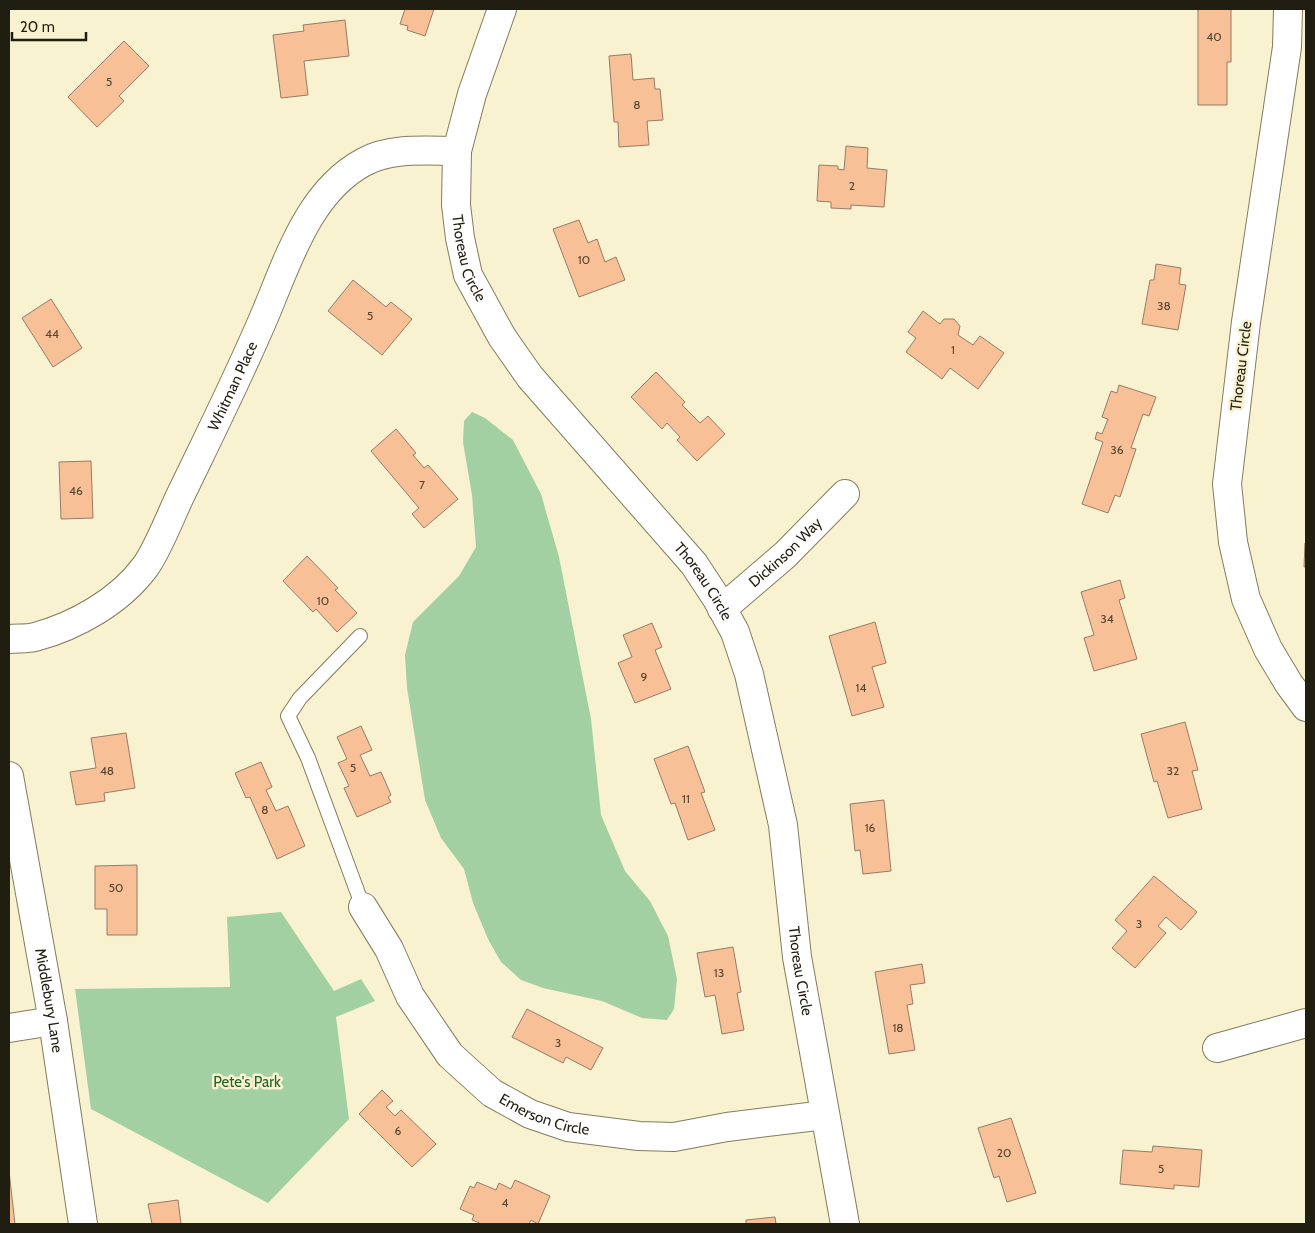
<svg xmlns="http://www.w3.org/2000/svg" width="1315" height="1233" font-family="Cabin,sans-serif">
<rect width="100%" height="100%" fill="#f9f2d1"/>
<g fill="#a2d0a2">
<polygon points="472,412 485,418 513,440 541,494 559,557 591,719 601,815 625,871 650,901 668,936 677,979 674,1009 667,1020 642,1018 602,1001 543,988 521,980 501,962 488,939 473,903 464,869 441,838 425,800 407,688 405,655 413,622 459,576 476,547 472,495 463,442 464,421"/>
<polygon points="281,912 334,991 361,979 375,1001 336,1017 349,1119 268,1203 91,1109 75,989 230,987 227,917"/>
</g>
<g fill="#f8c097" stroke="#967b68">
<polygon points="405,9 439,9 434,9 425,36 407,30 408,26 400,24"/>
<polygon points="1198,9 1231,9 1231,62 1227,62 1227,105 1198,105"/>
<polygon points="345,20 349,56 304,61 308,95 281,98 273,35 304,31 303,25"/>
<polygon points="124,41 149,66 119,96 124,101 97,127 68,97"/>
<polygon points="631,54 633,80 654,78 655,89 660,89 663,120 647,121 649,145 619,147 618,122 614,122 609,56"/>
<polygon points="846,146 868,148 867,168 887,170 884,207 851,205 851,209 831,208 831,202 817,201 819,165 838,166 838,169 844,170"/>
<polygon points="579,220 588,243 597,239 605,262 616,257 625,280 579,297 553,229"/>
<polygon points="1156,264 1181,268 1179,284 1186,285 1178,330 1142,324 1150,280 1154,280"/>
<polygon points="353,280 386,307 391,302 412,319 382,355 328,311"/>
<polygon points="51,299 82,348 53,367 22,318"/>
<polygon points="923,311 940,324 944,319 954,319 960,326 958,335 973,345 980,336 1004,353 978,389 950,368 942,379 906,352 916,338 908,332"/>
<polygon points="656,372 685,402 682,405 700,423 708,416 725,434 697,461 677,440 680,437 667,423 662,429 631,397"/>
<polygon points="1119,385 1156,397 1149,416 1143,414 1131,448 1136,449 1120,497 1115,495 1108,513 1082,504 1103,442 1095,439 1097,432 1102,434 1108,419 1102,417 1111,391 1117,393"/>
<polygon points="396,429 416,453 413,455 424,468 428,465 458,499 424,528 412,514 419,508 371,451"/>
<polygon points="91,461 93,518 61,519 59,462"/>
<polygon points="1305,543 1306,543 1306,567 1304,567"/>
<polygon points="307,556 338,588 335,590 357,613 337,632 316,609 313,612 283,581"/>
<polygon points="1120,580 1125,598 1119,600 1137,659 1094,671 1084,638 1094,635 1081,592"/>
<polygon points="875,622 886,663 872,667 884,707 852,716 829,636"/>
<polygon points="652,623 662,647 655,650 671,689 635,703 618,663 632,657 623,635"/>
<polygon points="1185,722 1198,770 1192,771 1202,809 1168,818 1157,781 1154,782 1141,734"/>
<polygon points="361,726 372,750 360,755 370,776 381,772 391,795 388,797 391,802 357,817 344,788 349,786 338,763 347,759 337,737"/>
<polygon points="126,733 135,788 104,793 105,801 76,805 70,772 96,768 91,738"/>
<polygon points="688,746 705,792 701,793 715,830 688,840 675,803 671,804 654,759"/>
<polygon points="261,762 272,787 266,790 276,811 288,806 305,846 277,859 250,797 246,798 235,773"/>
<polygon points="884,800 891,871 863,874 860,850 855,851 850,804"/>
<polygon points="137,865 137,935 107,935 107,909 95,909 95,866"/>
<polygon points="1154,876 1197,912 1181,930 1166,917 1158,926 1166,933 1135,968 1112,948 1127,931 1115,920"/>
<polygon points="733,947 741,992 737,993 744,1030 722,1034 715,995 705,997 697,953"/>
<polygon points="922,964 925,983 910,985 913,1004 907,1005 915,1050 889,1054 875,972"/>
<polygon points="527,1009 603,1048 591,1070 566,1057 563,1063 512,1037"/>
<polygon points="382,1090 393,1101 386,1107 395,1116 401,1110 436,1144 412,1167 359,1114"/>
<polygon points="1011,1118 1036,1193 1007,1202 999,1176 994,1178 978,1128"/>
<polygon points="1153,1146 1202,1150 1199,1187 1174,1185 1174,1189 1120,1184 1123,1150 1152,1152"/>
<polygon points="9,1171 15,1224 9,1224"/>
<polygon points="515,1180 550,1196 538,1224 531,1220 529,1224 482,1224 472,1220 474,1215 460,1209 470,1186 474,1188 477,1182 496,1190 499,1183 511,1189"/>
<polygon points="178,1200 181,1224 152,1224 148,1204"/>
<polygon points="775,1217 776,1224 746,1224 746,1220"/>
</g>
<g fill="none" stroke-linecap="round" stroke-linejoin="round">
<g stroke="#827c5e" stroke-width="16">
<polyline id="lane" points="360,636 300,698 288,716 308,758 363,907"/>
</g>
<g stroke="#827c5e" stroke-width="30">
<g id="street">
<path id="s1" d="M502,9L472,94L457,151L456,205L460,238L468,275L502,337L530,377L694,564L717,599L735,632L749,674L783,825L797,957L845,1224"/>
<polyline points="1288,9 1287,47 1246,322 1227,484 1233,542 1246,599 1268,649 1289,684 1306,707"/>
<path id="s2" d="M722,609L785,555L845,494"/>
<path id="s3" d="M9,639C17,638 27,639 35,637C76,626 120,601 145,567C158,550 172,512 182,492C211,432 241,372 267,310C289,257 310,191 364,162C391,147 427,151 457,151"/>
<path id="s4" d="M9,776L53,1021L83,1224"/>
<path id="s5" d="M363,907L389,949L410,996L450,1055L492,1093L530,1114L568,1127L639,1136L674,1137L727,1127L825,1115"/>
<polyline points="9,1028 53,1021"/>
<polyline points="1217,1048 1306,1023"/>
</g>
</g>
<use href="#lane" stroke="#fff" stroke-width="14"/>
<use href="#street" stroke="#fff" stroke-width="28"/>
</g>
<g text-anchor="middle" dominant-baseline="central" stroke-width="5" stroke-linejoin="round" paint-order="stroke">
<g font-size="12" fill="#564632">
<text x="1214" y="36">40</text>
<text x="109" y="81">5</text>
<text x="637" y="104">8</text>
<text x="852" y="185">2</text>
<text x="584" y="259">10</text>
<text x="1164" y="305">38</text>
<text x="370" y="315">5</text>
<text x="52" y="333">44</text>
<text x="953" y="349">1</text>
<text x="1117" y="449">36</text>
<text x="422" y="484">7</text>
<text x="76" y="490">46</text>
<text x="323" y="600">10</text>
<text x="1107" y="618">34</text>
<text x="644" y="676">9</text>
<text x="861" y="687">14</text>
<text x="353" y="767">5</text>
<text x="107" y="770">48</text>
<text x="1173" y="770">32</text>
<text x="686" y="798">11</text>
<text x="265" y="809">8</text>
<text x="870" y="827">16</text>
<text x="116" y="887">50</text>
<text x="1139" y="923">3</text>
<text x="719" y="972">13</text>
<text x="898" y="1027">18</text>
<text x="558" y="1042">3</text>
<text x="398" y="1130">6</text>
<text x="1004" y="1152">20</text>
<text x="1161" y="1168">5</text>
<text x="505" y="1202">4</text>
</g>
<g font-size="15" fill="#201e11" stroke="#f9f2d1">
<text stroke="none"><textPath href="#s1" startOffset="258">Thoreau Circle</textPath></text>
<text transform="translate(1241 366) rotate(-83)">Thoreau Circle</text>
<text stroke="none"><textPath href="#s3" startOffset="360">Whitman Place</textPath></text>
<text stroke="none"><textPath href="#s2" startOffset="85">Dickinson Way</textPath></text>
<text stroke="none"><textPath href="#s1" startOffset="662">Thoreau Circle</textPath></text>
<text stroke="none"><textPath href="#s1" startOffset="1068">Thoreau Circle</textPath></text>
<text stroke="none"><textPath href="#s4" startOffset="228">Middlebury Lane</textPath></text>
<text stroke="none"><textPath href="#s5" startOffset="286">Emerson Circle</textPath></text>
</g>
<g font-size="15" fill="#226428" stroke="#f9f2d1">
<text x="247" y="1082">Pete's Park</text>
</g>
</g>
<rect width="1315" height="1233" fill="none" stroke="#201e11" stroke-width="20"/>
<path d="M12 32v8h74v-8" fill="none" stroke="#201e11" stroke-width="2.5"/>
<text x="20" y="32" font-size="15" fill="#201e11" stroke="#f9f2d1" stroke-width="4" paint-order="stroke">20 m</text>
</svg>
